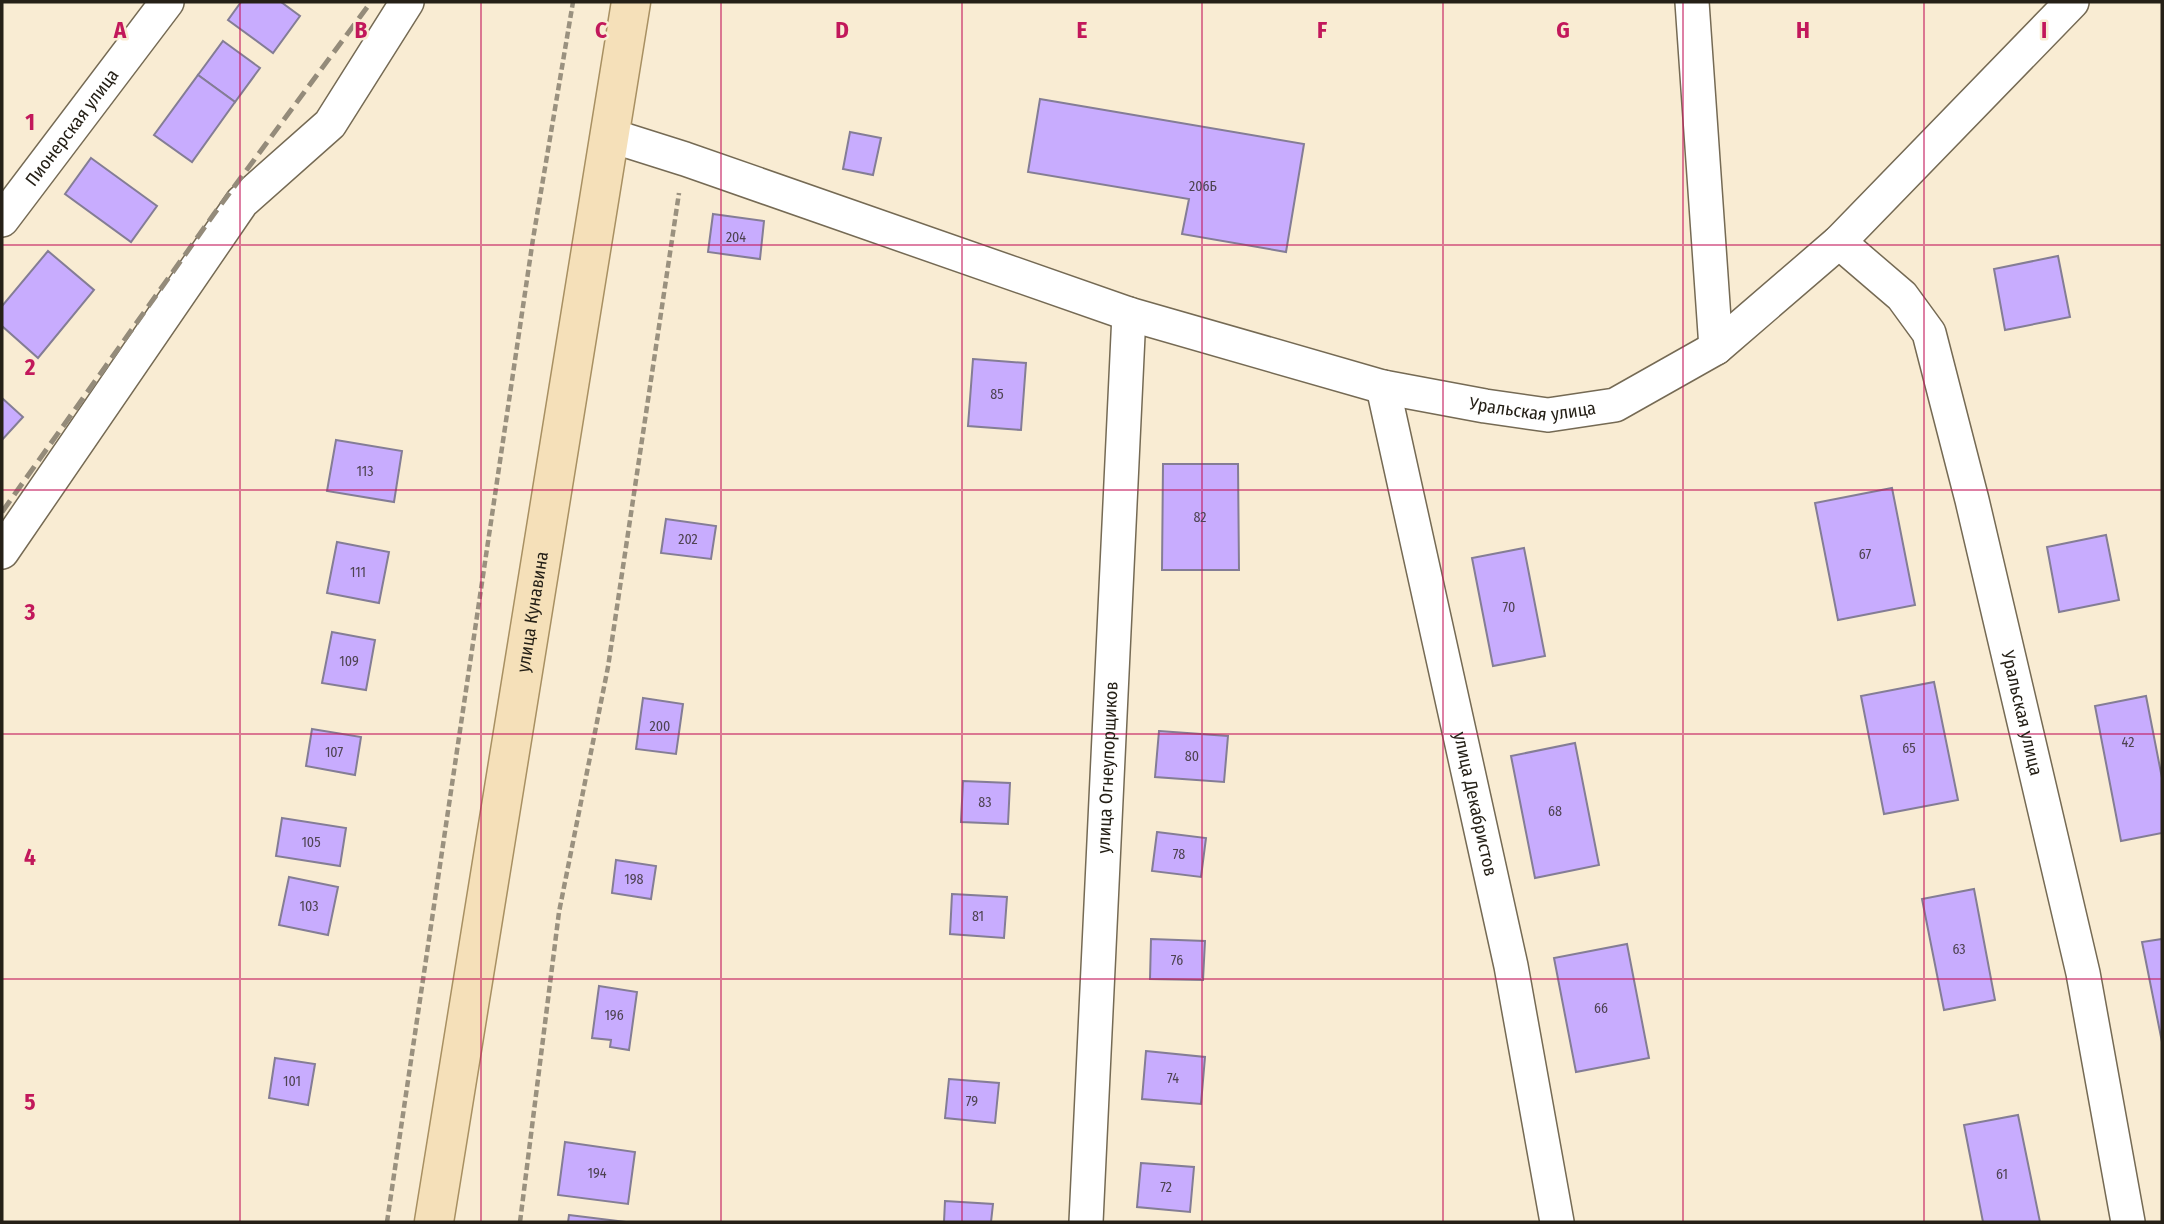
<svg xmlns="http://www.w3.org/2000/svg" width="2164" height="1224" font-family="'Fira Sans Condensed',sans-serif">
<rect width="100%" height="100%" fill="#f9ecd3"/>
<g fill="#c8acfe" stroke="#847d95" stroke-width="2">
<polygon points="241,2 281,2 300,16 273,53 228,20"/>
<polygon points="223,41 260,68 235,102 198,75"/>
<polygon points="198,75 235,102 192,162 154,135"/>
<polygon points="1040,99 1304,144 1286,252 1182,234 1189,199 1028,172"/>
<polygon points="850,132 881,138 873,175 843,169"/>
<polygon points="91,158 157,206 131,242 65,194"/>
<polygon points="713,214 764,221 760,259 708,252"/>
<polygon points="48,251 94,290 38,358 2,326 2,306"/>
<polygon points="2058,256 2070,317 2005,330 1994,269"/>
<polygon points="973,359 1026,363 1021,430 968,426"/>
<polygon points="2,398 23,417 2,440"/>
<polygon points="336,440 402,451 394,502 327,491"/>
<polygon points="1163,464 1238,464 1239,570 1162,570"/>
<polygon points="1892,488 1915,605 1838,620 1815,503"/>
<polygon points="666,519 716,526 711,559 661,553"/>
<polygon points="2106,535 2119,600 2059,612 2047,547"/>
<polygon points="337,542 389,552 379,603 327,593"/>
<polygon points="1524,548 1545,656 1493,666 1472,558"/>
<polygon points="332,632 375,640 366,690 322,683"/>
<polygon points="1934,682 1958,800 1884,814 1861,696"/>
<polygon points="2146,696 2162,778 2162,833 2121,841 2095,706"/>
<polygon points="643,698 683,704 676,754 636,749"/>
<polygon points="312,729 361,737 355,775 306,766"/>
<polygon points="1159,731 1228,736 1224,782 1155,777"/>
<polygon points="1575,743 1599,865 1535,878 1511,756"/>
<polygon points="963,781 1010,783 1008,824 961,822"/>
<polygon points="282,818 346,828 340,866 276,856"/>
<polygon points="1157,832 1206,838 1201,877 1152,871"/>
<polygon points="616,860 656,866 651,899 612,893"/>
<polygon points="289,877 338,887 328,935 279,925"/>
<polygon points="1974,889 1995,1000 1944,1010 1922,899"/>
<polygon points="952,894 1007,897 1004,938 950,934"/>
<polygon points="1151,939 1205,941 1203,980 1150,979"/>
<polygon points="2162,939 2162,1042 2142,942"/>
<polygon points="1627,944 1649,1058 1576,1072 1554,958"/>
<polygon points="599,986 637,992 629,1050 610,1047 611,1040 592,1038"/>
<polygon points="1146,1051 1205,1057 1201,1104 1142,1099"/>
<polygon points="275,1058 315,1064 308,1105 269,1098"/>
<polygon points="949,1079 999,1083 995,1123 945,1118"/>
<polygon points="2018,1115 2040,1222 1983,1222 1964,1125"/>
<polygon points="565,1142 635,1152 628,1204 558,1195"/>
<polygon points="1141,1163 1194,1167 1190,1212 1137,1207"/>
<polygon points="945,1201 993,1204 991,1222 944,1222"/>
<polygon points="569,1215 626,1222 568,1222"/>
</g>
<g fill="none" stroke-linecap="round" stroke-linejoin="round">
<g stroke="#756a54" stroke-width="36">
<g id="minor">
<polyline points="1692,2 1716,348"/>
<path id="s1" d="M609,135L685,159L1129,314L1383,387L1485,406L1548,415L1615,405L1716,348L1839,242L2072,2"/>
<path id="s2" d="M2,220L167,2"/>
<path id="s3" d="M1839,242L1902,296L1929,333L1972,500L2083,973L2128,1222"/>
<path id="s4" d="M1383,387L1511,966L1557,1222"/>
<polyline points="2,552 242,202 330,124 407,2"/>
<path id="s5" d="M1086,1222L1129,314"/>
</g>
</g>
<g stroke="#a89062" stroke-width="41">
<g id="primary">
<path id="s6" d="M434,1222L631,2"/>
</g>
</g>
<g stroke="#9a917f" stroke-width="4.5" stroke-dasharray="7 3.5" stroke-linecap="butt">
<polyline points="387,1222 533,239 573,2"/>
<polyline points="520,1222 559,912 608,667 679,193"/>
</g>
<use href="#minor" stroke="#fff" stroke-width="33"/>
<use href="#primary" stroke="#f5e0b9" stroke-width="38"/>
<polyline stroke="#948b7a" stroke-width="5" stroke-dasharray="14 7" stroke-linecap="butt" points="2,512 214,214 371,2"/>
</g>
<path fill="none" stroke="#c2185b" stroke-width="2" stroke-opacity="0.55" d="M240,2V1222M481,2V1222M721,2V1222M962,2V1222M1202,2V1222M1443,2V1222M1683,2V1222M1924,2V1222M2,245H2162M2,490H2162M2,734H2162M2,979H2162"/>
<g text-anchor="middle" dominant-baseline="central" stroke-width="5" stroke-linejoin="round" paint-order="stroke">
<g font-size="14" fill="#4e4351">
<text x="1203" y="186">206Б</text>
<text x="736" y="237">204</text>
<text x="997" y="394">85</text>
<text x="365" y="471">113</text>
<text x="1200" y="517">82</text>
<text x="688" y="539">202</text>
<text x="1865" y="554">67</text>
<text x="358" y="572">111</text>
<text x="1509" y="607">70</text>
<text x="349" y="661">109</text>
<text x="660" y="726">200</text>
<text x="2128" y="742">42</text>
<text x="1909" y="748">65</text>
<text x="334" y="752">107</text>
<text x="1192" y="756">80</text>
<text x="985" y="802">83</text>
<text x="1555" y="811">68</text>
<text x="311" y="842">105</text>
<text x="1179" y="854">78</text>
<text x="634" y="879">198</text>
<text x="309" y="906">103</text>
<text x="978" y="916">81</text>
<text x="1959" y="949">63</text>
<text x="1177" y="960">76</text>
<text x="1601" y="1008">66</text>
<text x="614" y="1015">196</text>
<text x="1173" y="1078">74</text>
<text x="292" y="1081">101</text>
<text x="972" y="1101">79</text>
<text x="597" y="1173">194</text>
<text x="2002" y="1174">61</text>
<text x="1166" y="1187">72</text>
</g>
<g font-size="18" fill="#252017" stroke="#f9ecd3">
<text stroke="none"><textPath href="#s2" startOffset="116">Пионерская улица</textPath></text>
<text stroke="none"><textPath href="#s1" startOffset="966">Уральская улица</textPath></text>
<text stroke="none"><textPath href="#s6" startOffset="618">улица Кунавина</textPath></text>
<text stroke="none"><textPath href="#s3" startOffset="520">Уральская улица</textPath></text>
<text stroke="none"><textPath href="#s5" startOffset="455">улица Огнеупорщиков</textPath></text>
<text stroke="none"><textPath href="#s4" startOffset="427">улица Декабристов</textPath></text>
</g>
</g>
<g font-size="23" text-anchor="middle" font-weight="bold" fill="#c2185b" stroke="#f9ecd3" stroke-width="5" stroke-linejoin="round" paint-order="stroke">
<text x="120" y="38">A</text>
<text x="361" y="38">B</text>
<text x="601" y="38">C</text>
<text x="842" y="38">D</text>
<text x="1082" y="38">E</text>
<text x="1322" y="38">F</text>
<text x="1563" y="38">G</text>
<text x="1803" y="38">H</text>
<text x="2044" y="38">I</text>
<text x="30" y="130">1</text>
<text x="30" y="375">2</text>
<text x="30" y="620">3</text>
<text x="30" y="865">4</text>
<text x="30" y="1110">5</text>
</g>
<rect width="2164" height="1224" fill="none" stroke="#252017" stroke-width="7"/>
</svg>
